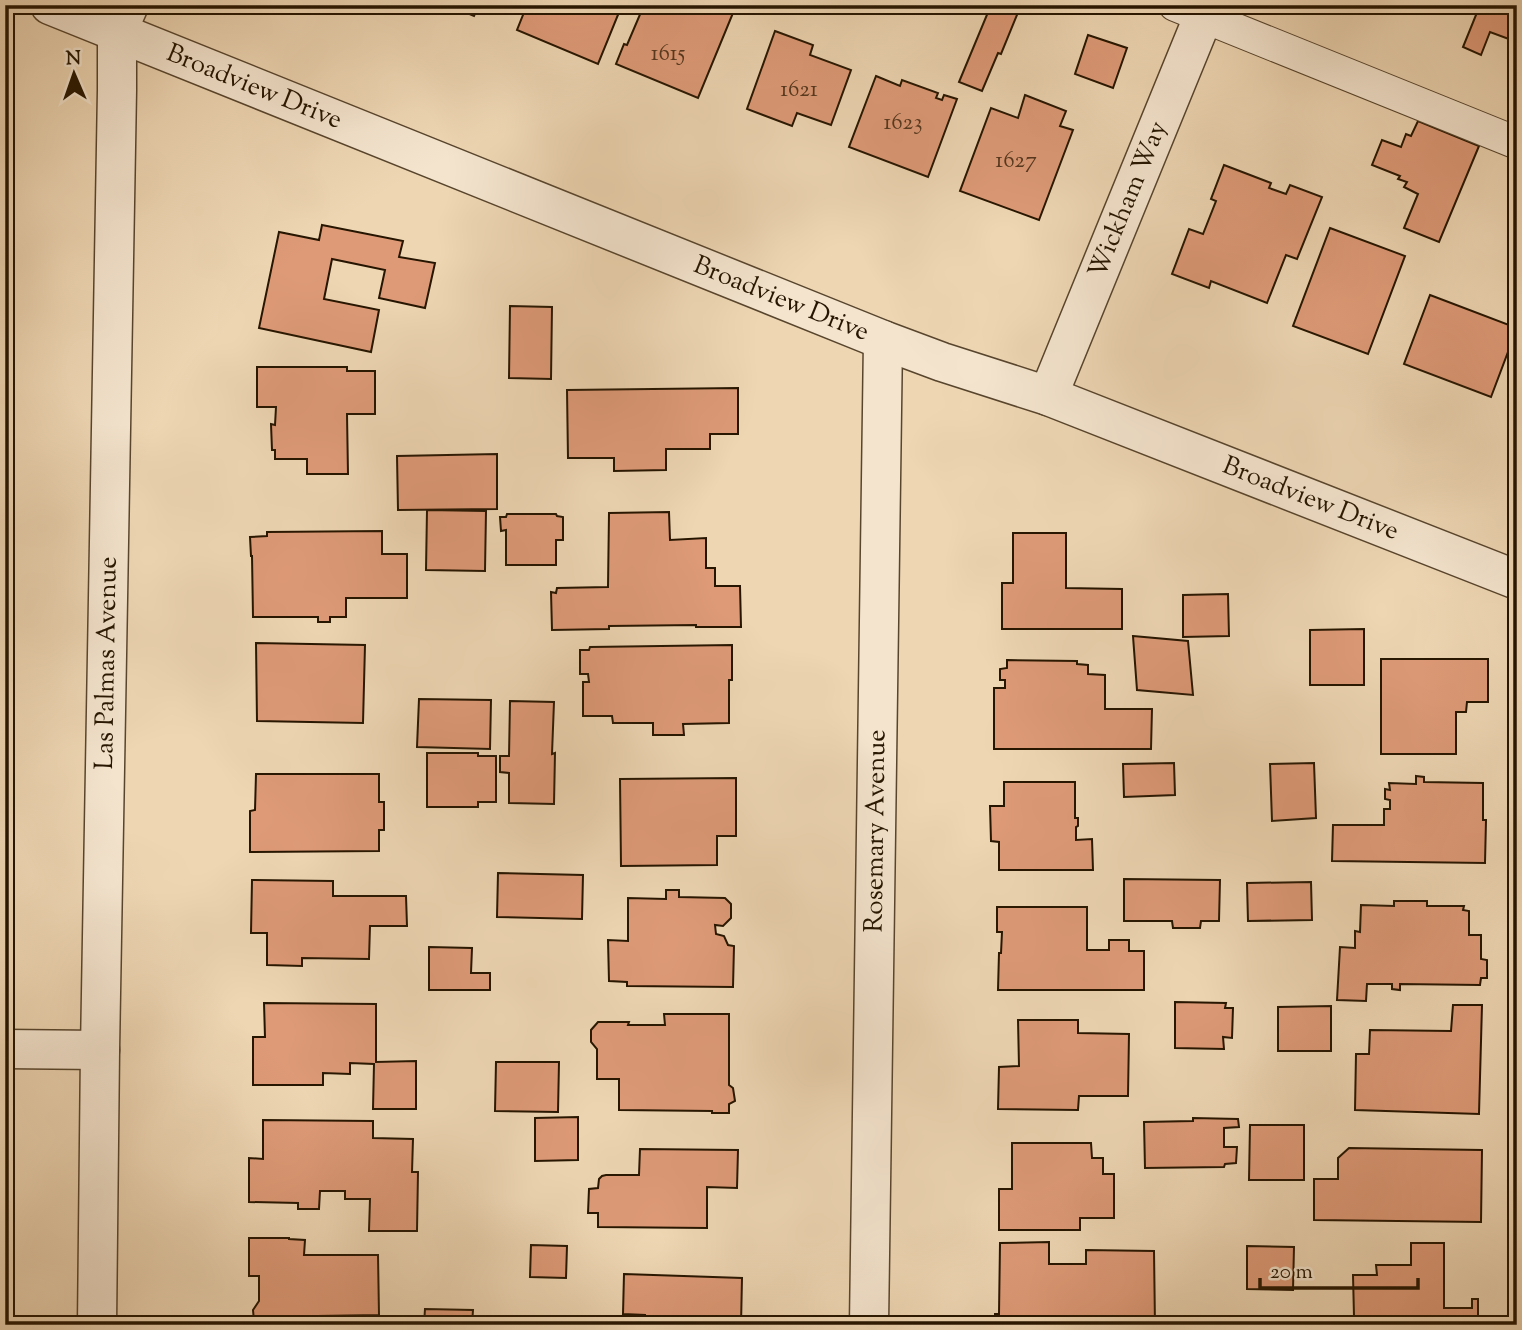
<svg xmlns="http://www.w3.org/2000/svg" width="1522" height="1330" font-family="'Sorts Mill Goudy',serif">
<rect width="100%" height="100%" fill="#eed6b3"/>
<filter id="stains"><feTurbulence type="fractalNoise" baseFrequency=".00286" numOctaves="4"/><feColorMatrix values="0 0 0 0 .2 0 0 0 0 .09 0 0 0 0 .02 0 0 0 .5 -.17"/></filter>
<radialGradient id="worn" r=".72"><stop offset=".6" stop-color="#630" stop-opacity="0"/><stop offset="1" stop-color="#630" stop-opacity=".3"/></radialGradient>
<g fill="#de9a77" stroke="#261500" stroke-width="2">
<polygon points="448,5 479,5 474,16"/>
<polygon points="527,5 622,5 598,64 517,30"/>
<polygon points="644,5 714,5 733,13 698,98 616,64 624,44 627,45"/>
<polygon points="991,5 1021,5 1001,54 998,53 982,91 959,82"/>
<polygon points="1480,5 1517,5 1517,42 1490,32 1481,55 1463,47"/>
<polygon points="775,31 813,45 810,55 851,70 831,125 797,113 792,126 747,109"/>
<polygon points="1088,35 1127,48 1113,88 1075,74"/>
<polygon points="876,76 900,86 902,80 938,93 936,98 942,100 944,95 957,99 928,177 849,147"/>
<polygon points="1025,95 1066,111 1060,126 1073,130 1039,220 960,191 991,108 1018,118"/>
<polygon points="1418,121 1479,146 1439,242 1404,228 1418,194 1404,187 1407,182 1398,179 1400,176 1372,165 1382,140 1401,147 1406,134 1411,136"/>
<polygon points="1224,165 1271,183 1269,188 1286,194 1290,185 1322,197 1297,259 1286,255 1267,303 1211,281 1209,288 1172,274 1189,229 1203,234 1216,201 1211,199"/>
<polygon points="322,225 403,241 399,257 435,263 425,308 379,298 385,270 332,259 324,299 379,310 371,352 259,328 279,232 319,240"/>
<polygon points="1330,228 1405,256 1368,354 1293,326"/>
<polygon points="1430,295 1517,328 1491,397 1404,364"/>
<polygon points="510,306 552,307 551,379 509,378"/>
<polygon points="257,367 347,367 347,371 375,371 375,414 347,414 348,474 307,474 307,459 275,459 275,450 272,450 271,424 275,425 276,407 257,407"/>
<polygon points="738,388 738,434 710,434 710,449 666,449 666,470 614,471 614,458 568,458 567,390"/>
<polygon points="497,454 497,509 398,510 397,456"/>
<polygon points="427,510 486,511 485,571 426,570"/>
<polygon points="669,512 670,540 706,538 706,568 715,568 715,586 740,586 741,627 696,627 696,625 609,626 609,629 552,630 551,592 556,593 557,588 608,587 609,513"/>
<polygon points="507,514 556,514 557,516 563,517 563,540 556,540 556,565 506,565 506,530 501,531 500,517 506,517"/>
<polygon points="382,531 382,554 407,554 407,598 346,598 346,617 330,617 330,622 318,622 318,617 253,617 252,556 251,556 250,537 267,536 267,532"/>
<polygon points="1013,533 1066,533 1066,588 1122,589 1122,629 1002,629 1002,583 1013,583"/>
<polygon points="1228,594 1229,636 1183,637 1183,595"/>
<polygon points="1364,629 1364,685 1310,685 1310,630"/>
<polygon points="1133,636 1188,641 1193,695 1137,690"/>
<polygon points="256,643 365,645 363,723 257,721"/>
<polygon points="732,645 732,680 729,680 729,723 683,724 684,735 653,735 653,723 613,723 612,716 583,716 583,682 589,682 588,674 580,674 580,650 589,650 590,647"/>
<polygon points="1381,659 1488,659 1488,702 1467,702 1466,712 1456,712 1456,754 1381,754"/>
<polygon points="1007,660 1077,661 1077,664 1088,665 1088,674 1105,675 1105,709 1152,709 1151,749 994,749 994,688 1005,688 1005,680 1000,680 1000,669 1007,668"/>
<polygon points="419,699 491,700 490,749 417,747"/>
<polygon points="510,701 554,702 552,754 555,753 554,804 509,803 509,773 500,772 500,756 509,756"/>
<polygon points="427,753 478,753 478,756 496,756 496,802 478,802 478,807 427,807"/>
<polygon points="1174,763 1175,795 1124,797 1123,764"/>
<polygon points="1314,763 1316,818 1272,821 1270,764"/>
<polygon points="256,774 379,774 379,802 384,802 384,830 379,830 379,851 250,852 250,811 255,810"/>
<polygon points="1416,776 1424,777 1424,782 1483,783 1483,820 1486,820 1485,863 1332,861 1333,825 1384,825 1384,809 1390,809 1390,800 1385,799 1385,789 1390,790 1389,783 1416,784"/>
<polygon points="736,778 736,836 717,836 717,865 621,866 620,779"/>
<polygon points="1004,782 1075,782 1075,818 1078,818 1078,826 1076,827 1076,840 1092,839 1093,870 999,870 999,842 991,841 990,806 1004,806"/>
<polygon points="498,873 583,875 582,919 497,917"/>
<polygon points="1124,879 1220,880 1219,921 1201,921 1200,928 1173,928 1172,921 1124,921"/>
<polygon points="252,880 333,881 333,896 406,896 407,926 370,926 369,959 302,958 302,966 267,965 267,933 251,933"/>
<polygon points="1311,882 1312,920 1248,921 1247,883"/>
<polygon points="666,890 679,890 679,897 725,898 731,904 731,918 723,926 715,925 716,934 724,936 728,945 734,946 733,987 627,986 627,982 609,981 608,940 628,941 628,898 666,899"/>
<polygon points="1394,901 1427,901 1427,906 1464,906 1463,910 1469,911 1469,935 1481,935 1481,959 1487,960 1487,978 1481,978 1480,985 1400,984 1400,990 1392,989 1392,984 1367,984 1366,1001 1337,1000 1340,947 1355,948 1355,931 1360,932 1361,905 1394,906"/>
<polygon points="997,907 1087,907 1087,950 1109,950 1109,940 1129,940 1129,951 1144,951 1144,990 998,990 999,953 1001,953 1002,932 997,932"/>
<polygon points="429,947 472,948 471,973 490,973 490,990 429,990"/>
<polygon points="1175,1002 1226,1003 1225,1008 1233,1008 1232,1038 1223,1037 1224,1049 1175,1048"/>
<polygon points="264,1003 376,1004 376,1062 416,1061 416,1109 373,1109 374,1064 350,1063 350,1074 323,1073 323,1085 253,1085 253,1037 265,1037"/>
<polygon points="1453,1005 1482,1005 1479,1114 1355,1110 1356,1054 1369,1054 1370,1030 1451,1031"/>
<polygon points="1331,1006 1331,1051 1278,1051 1278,1007"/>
<polygon points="664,1014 729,1014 729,1085 733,1088 735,1101 729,1104 729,1113 712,1113 712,1111 619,1110 619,1079 597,1079 597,1049 591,1042 591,1030 598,1022 629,1022 628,1025 665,1025"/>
<polygon points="1018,1020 1078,1020 1078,1033 1129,1034 1128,1096 1079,1096 1078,1110 998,1109 999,1067 1019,1066"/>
<polygon points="496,1062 559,1062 558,1112 495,1111"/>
<polygon points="578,1117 578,1160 535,1161 535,1118"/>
<polygon points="1193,1118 1238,1119 1239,1127 1224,1128 1224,1147 1237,1147 1236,1163 1225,1164 1224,1167 1145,1168 1144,1122 1193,1121"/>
<polygon points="263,1120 373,1121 373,1138 413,1139 412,1172 418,1172 417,1231 369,1231 370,1199 345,1199 345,1191 320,1191 319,1209 298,1209 298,1203 249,1202 249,1158 263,1159"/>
<polygon points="1250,1125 1304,1125 1304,1180 1249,1180"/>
<polygon points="1012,1143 1091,1143 1092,1158 1103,1158 1103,1174 1114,1174 1114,1218 1080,1218 1080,1230 999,1230 999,1189 1012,1189"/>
<polygon points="1349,1148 1482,1150 1481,1222 1314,1220 1314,1179 1338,1179 1338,1158"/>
<polygon points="640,1149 738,1150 737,1188 707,1187 707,1228 598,1227 598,1213 588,1213 589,1189 598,1188 599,1179 602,1176 606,1175 639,1175"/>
<polygon points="249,1238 289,1238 289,1239 305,1240 304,1255 378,1255 379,1315 318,1316 319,1325 256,1325 254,1321 253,1310 259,1301 259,1276 249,1276"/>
<polygon points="1049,1242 1049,1264 1086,1264 1086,1250 1154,1251 1155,1325 995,1325 995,1314 999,1314 1000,1243"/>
<polygon points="1411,1243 1444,1243 1444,1308 1472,1308 1472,1299 1478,1299 1478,1325 1343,1325 1347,1325 1347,1317 1354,1316 1353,1275 1377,1275 1376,1265 1411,1265"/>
<polygon points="531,1245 567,1246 566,1278 530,1277"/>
<polygon points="1247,1246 1294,1247 1293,1290 1247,1289"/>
<polygon points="624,1274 742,1278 741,1325 645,1325 645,1315 623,1314"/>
<polygon points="425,1309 473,1310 472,1325 424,1325"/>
</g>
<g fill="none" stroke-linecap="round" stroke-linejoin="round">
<g stroke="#58452d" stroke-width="34">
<polyline id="service" points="1175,5 1517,143"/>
</g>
<g stroke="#58452d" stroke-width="41">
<g id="minor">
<path id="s1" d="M1048,396L1208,5"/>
<polyline points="5,1049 100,1050"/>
<path id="s2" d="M97,1325L100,1050L117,90V32L129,5"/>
<path id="s3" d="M869,1325L883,340"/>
</g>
</g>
<g stroke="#58452d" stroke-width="41">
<g id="tertiary">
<path id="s4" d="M50,5L883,340L942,362L1048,396L1517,580"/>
</g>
</g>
<use href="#service" stroke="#f4e4ce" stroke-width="32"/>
<use href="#minor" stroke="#f4e4ce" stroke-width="38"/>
<use href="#tertiary" stroke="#f4e4ce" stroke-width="38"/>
</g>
<g text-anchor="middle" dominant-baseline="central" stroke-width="5" stroke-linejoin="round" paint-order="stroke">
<g font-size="23" fill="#54361e">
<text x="668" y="54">1615</text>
<text x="799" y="90">1621</text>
<text x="903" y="123">1623</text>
<text x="1016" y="161">1627</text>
</g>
<g font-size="26" fill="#261500" stroke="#f4e4ce">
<text stroke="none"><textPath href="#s4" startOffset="220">Broadview Drive</textPath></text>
<text stroke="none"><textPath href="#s1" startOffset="212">Wickham Way</textPath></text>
<text stroke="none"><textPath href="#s4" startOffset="788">Broadview Drive</textPath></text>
<text stroke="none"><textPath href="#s4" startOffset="1354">Broadview Drive</textPath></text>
<text stroke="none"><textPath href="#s2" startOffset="662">Las Palmas Avenue</textPath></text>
<text stroke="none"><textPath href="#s3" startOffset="494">Rosemary Avenue</textPath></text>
</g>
</g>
<rect width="1522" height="1330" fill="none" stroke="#eed6b3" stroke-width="28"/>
<rect x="7" y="7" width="1508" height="1316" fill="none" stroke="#261500" stroke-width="3.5"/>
<rect x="14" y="14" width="1494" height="1302" fill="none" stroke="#261500" stroke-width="2"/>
<g transform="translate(74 74) rotate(358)" stroke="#f4e4ce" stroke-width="5" paint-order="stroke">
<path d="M0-5L12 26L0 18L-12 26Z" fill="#261500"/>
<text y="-10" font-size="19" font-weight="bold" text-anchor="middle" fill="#261500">N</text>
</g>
<path d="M1260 1278v10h158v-10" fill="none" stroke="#261500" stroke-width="3.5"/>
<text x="1270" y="1278" font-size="21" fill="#261500" stroke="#f4e4ce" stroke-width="5" paint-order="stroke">20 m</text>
<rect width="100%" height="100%" filter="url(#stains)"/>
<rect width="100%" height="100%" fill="url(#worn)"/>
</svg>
